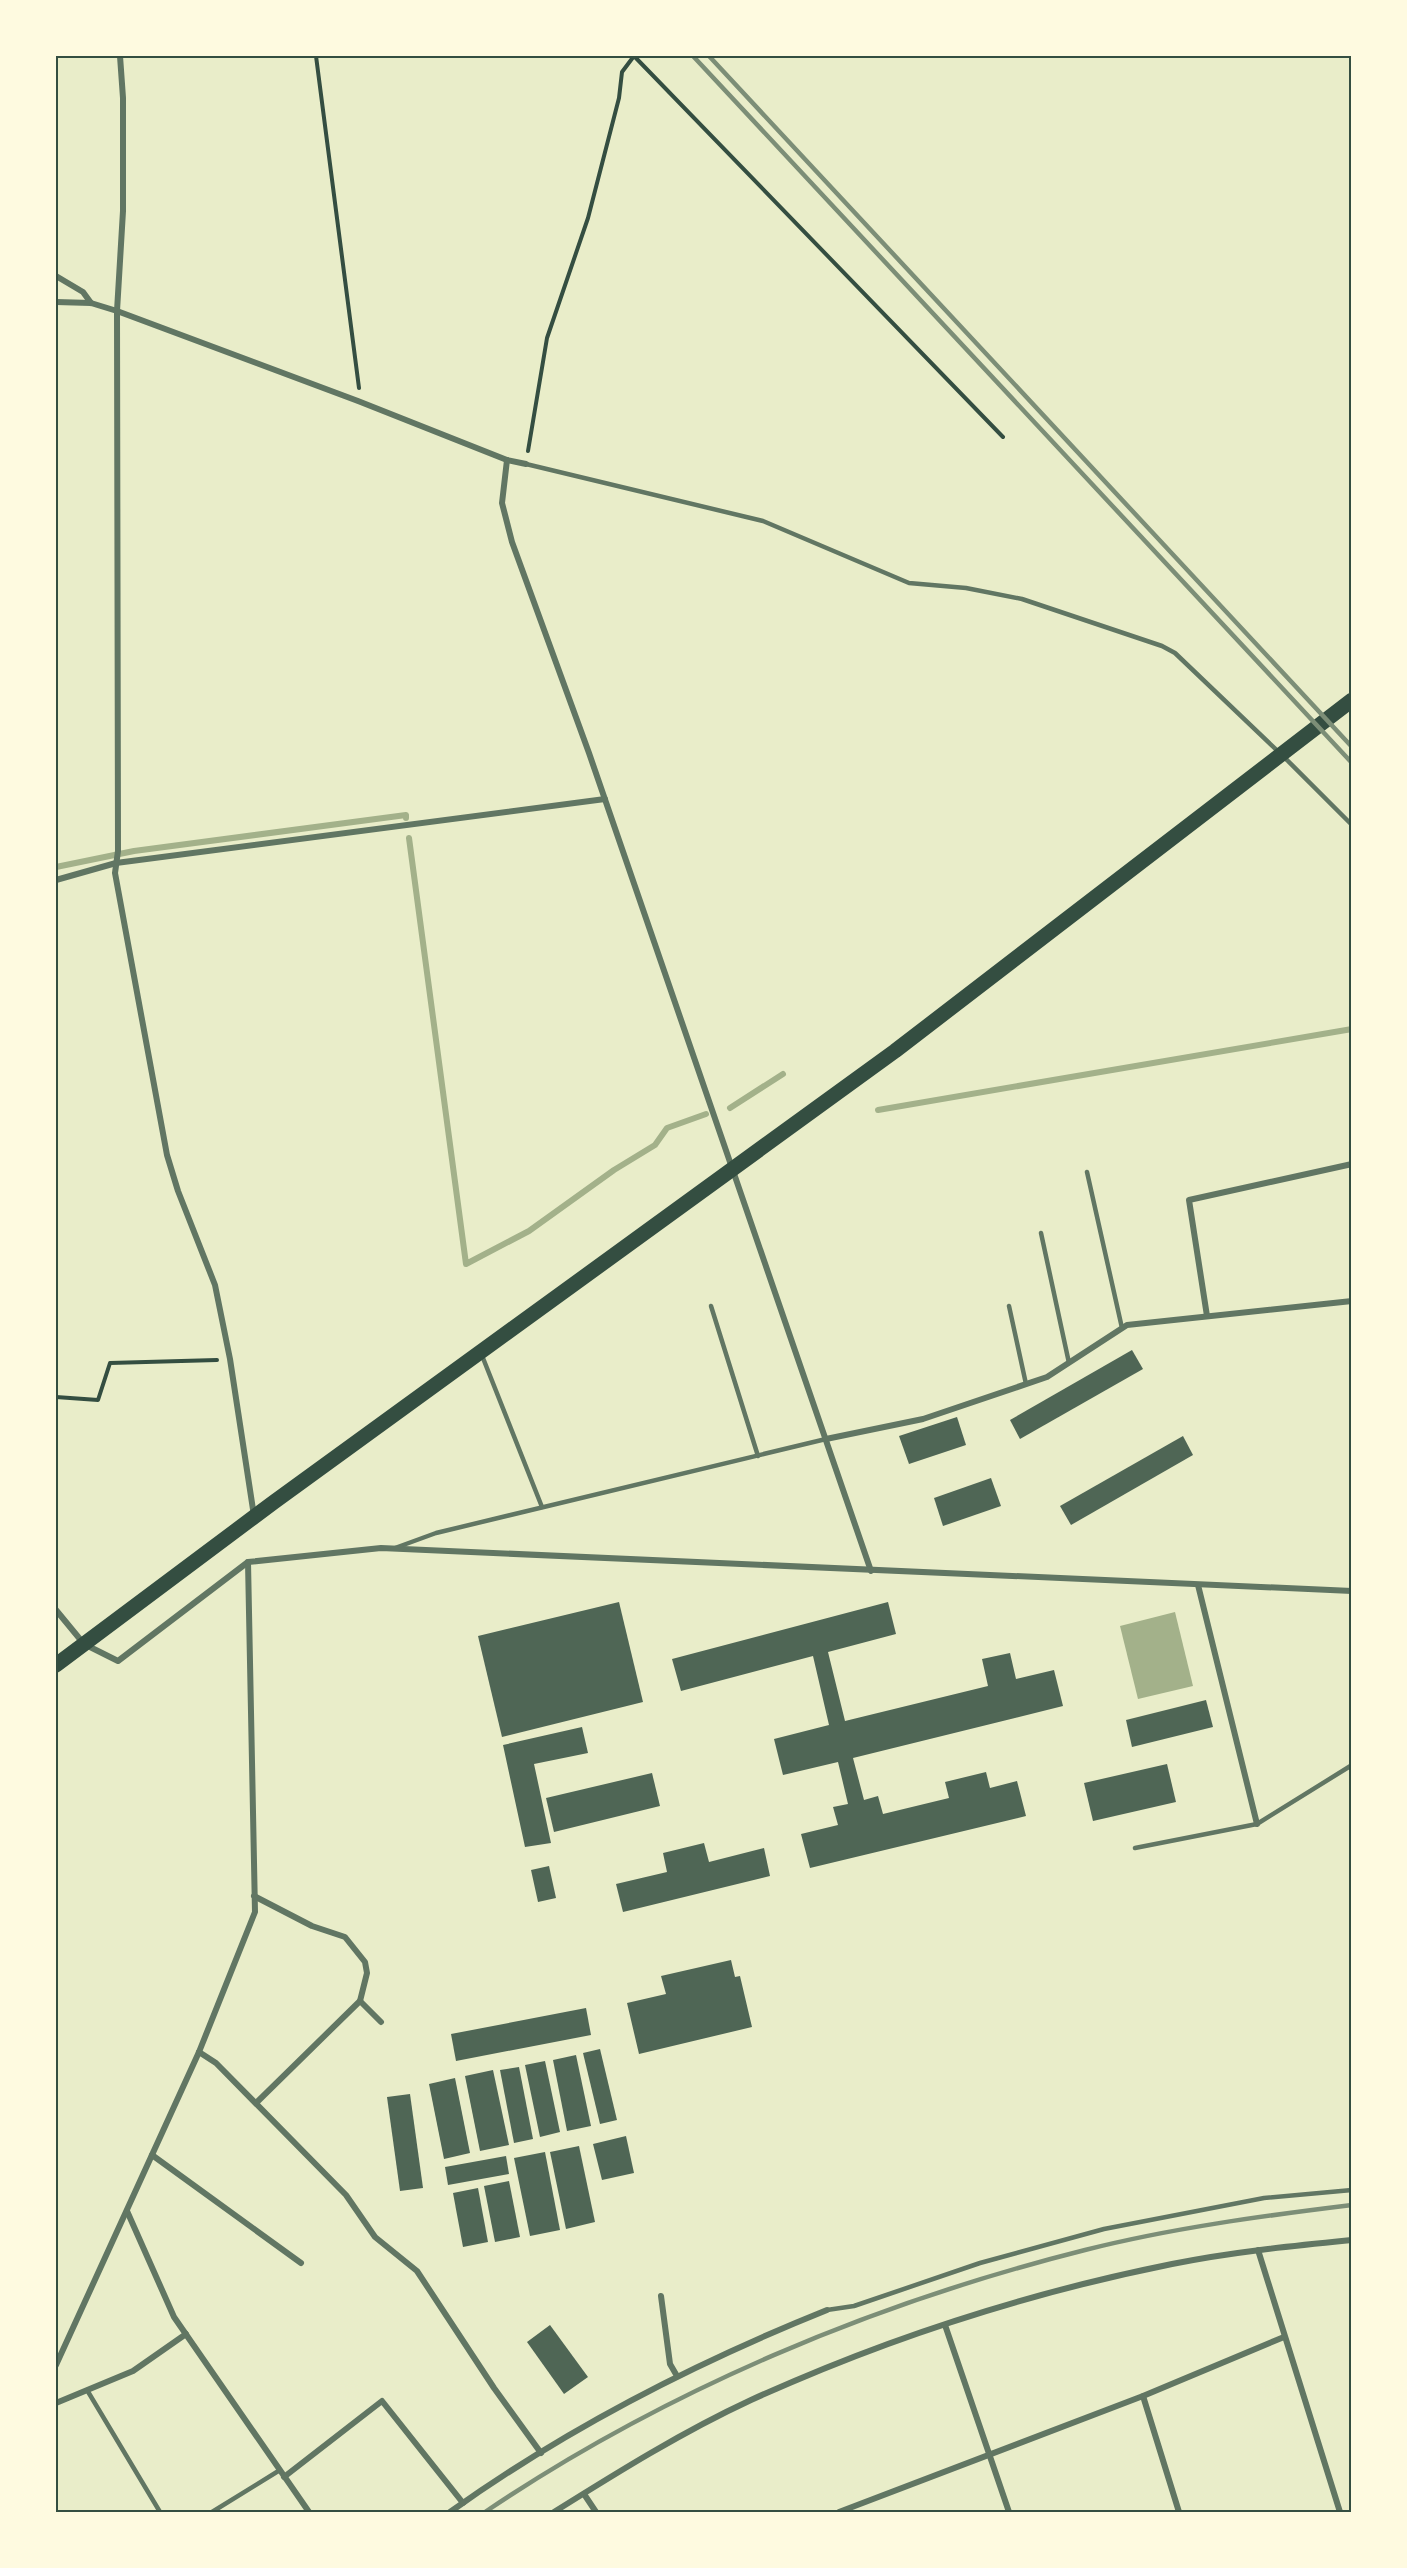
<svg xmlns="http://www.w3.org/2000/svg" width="1407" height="2568" font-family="Cabin,sans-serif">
<rect width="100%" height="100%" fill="#e9edc9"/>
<polygon fill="#a3b18a" points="1175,1612 1193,1686 1138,1699 1120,1626"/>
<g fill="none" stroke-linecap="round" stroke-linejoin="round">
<g stroke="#a3b18a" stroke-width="6">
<polyline points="409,838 466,1264 529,1231 614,1170 655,1145 667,1128 706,1114"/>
<polyline points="56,867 134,851 406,815 406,818"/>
<polyline points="730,1108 783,1074"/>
<polyline points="878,1110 1352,1029"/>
</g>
</g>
<g fill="#4f6655">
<polygon points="1132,1350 1143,1369 1020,1439 1010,1420"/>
<polygon points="957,1417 966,1445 909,1464 899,1436"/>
<polygon points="1183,1436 1193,1455 1071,1525 1060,1506"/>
<polygon points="991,1478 1001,1506 943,1526 934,1498"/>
<polygon points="619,1602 643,1702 502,1737 478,1636"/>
<polygon points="888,1602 896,1634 828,1652 845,1721 988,1686 982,1659 1010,1653 1016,1679 1054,1670 1063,1706 853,1758 864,1800 878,1796 883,1814 949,1798 945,1782 986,1772 990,1788 1017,1781 1026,1816 810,1868 801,1834 838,1825 833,1807 848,1804 838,1762 783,1775 774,1739 829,1725 813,1656 681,1691 672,1659"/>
<polygon points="1206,1700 1213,1727 1132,1747 1126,1720"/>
<polygon points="582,1727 588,1753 534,1764 551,1843 525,1847 503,1745"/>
<polygon points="1167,1764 1176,1802 1093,1821 1084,1783"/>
<polygon points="652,1773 660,1806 554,1832 546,1798"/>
<polygon points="704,1843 709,1862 764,1848 770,1876 623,1912 616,1884 667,1872 663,1853"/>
<polygon points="549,1866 556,1898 538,1902 531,1870"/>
<polygon points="731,1960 735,1977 740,1976 752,2027 639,2054 627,2003 666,1994 661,1976"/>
<polygon points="586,2008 591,2035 456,2061 451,2034"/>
<polygon points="600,2049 617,2120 600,2124 583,2053"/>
<polygon points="576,2055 591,2126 567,2131 553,2060"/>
<polygon points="545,2061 560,2132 540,2137 525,2065"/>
<polygon points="519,2067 533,2139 514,2143 500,2070"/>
<polygon points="493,2070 509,2145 480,2151 465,2076"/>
<polygon points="455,2078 470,2153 444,2159 429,2084"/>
<polygon points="410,2094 423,2188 400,2191 387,2097"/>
<polygon points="626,2136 634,2173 602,2180 593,2144"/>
<polygon points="579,2146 595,2222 566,2229 550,2152"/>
<polygon points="545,2152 560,2230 530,2236 514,2158"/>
<polygon points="506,2156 509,2174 448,2185 445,2167"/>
<polygon points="509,2181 520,2237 495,2242 484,2186"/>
<polygon points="478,2188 488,2242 463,2247 453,2193"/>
<polygon points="550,2325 588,2377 564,2394 527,2342"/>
</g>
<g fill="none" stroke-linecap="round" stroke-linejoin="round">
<g stroke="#344e41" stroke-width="4">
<polyline points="316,56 359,388"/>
<polyline points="634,56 1003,437"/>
<polyline points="528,451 547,338 588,218 619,98 622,72 634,56"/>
<polyline points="56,1397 98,1400 110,1363 217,1360"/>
</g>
<g stroke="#617663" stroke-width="4.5">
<polyline points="526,464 763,521 909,583 966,588 1022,599 1162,646 1175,653 1287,760 1352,825"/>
<polyline points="1087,1172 1122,1328"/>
<polyline points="1041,1233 1069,1363"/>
<polyline points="711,1306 758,1456"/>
<polyline points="1009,1306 1026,1384"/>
<polyline points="481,1353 542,1507"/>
<polyline points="395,1548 436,1533 826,1439"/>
<polyline points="1135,1848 1257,1824 1352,1765"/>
<polyline points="827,2310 854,2306 980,2263 1104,2229 1264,2198 1352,2190"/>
<polyline points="87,2390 160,2512"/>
<polyline points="212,2512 280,2470"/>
</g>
<g stroke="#617663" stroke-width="6">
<polyline points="120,56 123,98 123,211 117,311 118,851 115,873 167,1155 178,1191 215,1285 230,1359 254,1516"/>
<polyline points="56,276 83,292 91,303"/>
<polyline points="56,302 91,303 117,311 358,401 507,460 526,464"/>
<polyline points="507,460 502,503 512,542 589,753 871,1571"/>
<polyline points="56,880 116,863 605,799"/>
<polyline points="1207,1316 1189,1200 1352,1164"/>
<polyline points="826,1439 923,1419 1047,1377 1127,1325 1352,1301"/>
<polyline points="1198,1585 1257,1824"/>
<polyline points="56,1610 84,1644 118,1661 248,1562 381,1548 1352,1591"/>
<polyline points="254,1896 312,1926 345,1937 365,1962 367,1973 360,2001"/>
<polyline points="199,2052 216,2063 346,2195 375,2237 417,2271 494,2388 541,2453"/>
<polyline points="256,2103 360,2001 381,2022"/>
<polyline points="152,2155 301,2263"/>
<polyline points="127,2211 174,2317 309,2512"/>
<polyline points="1258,2250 1340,2512"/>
<polyline points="661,2296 670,2364 677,2376"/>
<polyline points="945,2325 1009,2512"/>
<polyline points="56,2365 199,2052 255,1912 248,1562"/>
<polyline points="1143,2396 1179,2512"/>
<polyline points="56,2403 133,2371 186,2334"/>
<polyline points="284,2477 382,2401 463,2503"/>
<polyline points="584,2494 596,2512"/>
<path d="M450,2512C566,2429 695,2363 827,2310"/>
<path d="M554,2512C618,2472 682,2432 751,2400C885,2339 1028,2293 1172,2264C1231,2252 1292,2246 1352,2240"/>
<polyline points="839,2512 1143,2396 1284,2337"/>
</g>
<polyline stroke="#344e41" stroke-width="15" points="56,1665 274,1502 895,1051 1352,700"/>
<g stroke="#7c8e77" stroke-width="4.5">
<polyline points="693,56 1352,763"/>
<polyline points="709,56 1352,747"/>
<path d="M485,2512C666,2390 874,2303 1085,2250C1172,2228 1262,2216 1352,2205"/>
</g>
</g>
<rect width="1407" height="2568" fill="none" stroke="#fefae0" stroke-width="114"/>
<rect x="57" y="57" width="1293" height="2454" fill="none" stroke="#344e41" stroke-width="2"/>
</svg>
